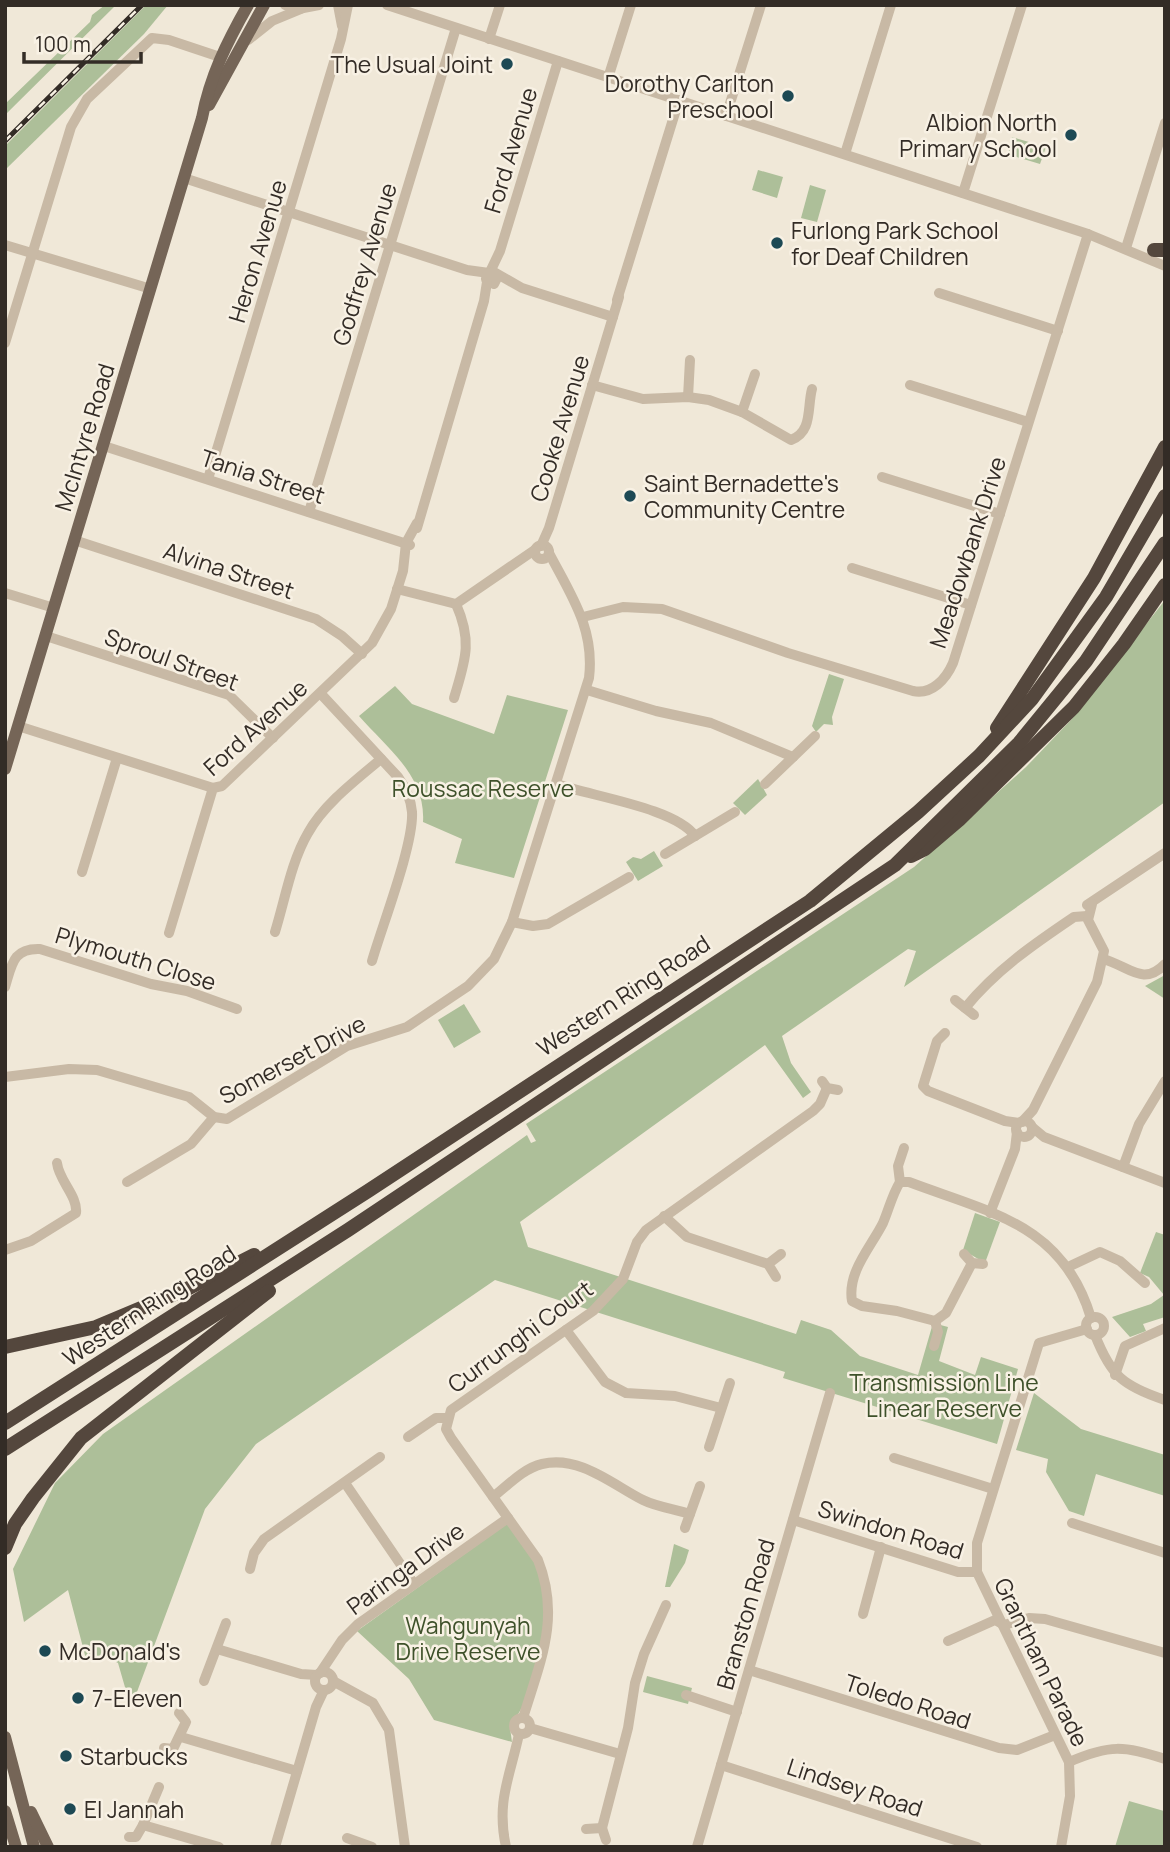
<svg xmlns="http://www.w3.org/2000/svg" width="1170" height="1852" font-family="Manrope,sans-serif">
<rect width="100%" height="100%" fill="#f0e8d8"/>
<g fill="#adbf99">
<polygon points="105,5 116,5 5,115 5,104 90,22 92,15"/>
<polygon points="146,5 168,5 144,34 5,170 5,146"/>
<polygon points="1012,137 1046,147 1040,164 1007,154"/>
<polygon points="758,170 783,177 777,198 752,190"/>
<polygon points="810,185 826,190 817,222 801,218"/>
<polygon points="1165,600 1165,802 904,987 916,951 908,949 782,1036 791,1063 811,1092 803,1098 765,1045 520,1222 528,1247 796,1334 801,1320 831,1330 860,1356 918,1375 933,1323 948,1327 939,1361 975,1375 981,1357 1018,1369 997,1444 783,1378 785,1372 495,1280 256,1444 205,1509 131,1708 118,1663 103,1655 86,1659 68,1590 24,1622 13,1569 55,1483 103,1434 527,1135 531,1143 536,1141 526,1124 914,867 1026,767 1071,720"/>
<polygon points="829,674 844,679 832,717 833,725 824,724 816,732 812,726"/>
<path d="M395,686L412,704L494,734L507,695L568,710L514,878L455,863L462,839L423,822C426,776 387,748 359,716Z"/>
<polygon points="758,779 767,795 745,815 733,803"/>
<polygon points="654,851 663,866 638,881 626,862 633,857 641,859"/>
<polygon points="1165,975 1165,999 1145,986"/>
<polygon points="464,1004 481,1032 454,1048 438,1020"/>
<polygon points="975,1213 1000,1222 985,1263 963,1250"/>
<polygon points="1156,1232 1165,1235 1165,1317 1143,1324 1146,1331 1130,1337 1112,1317 1151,1304 1164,1295 1149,1277 1140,1273"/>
<polygon points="1034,1393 1081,1429 1165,1455 1165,1496 1096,1474 1084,1516 1069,1511 1046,1472 1048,1459 1016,1450"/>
<polygon points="508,1523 536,1564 547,1602 541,1645 524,1704 510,1728 512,1742 434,1720 409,1679 357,1631"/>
<polygon points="674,1544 689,1550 685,1563 670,1587 665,1587"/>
<polygon points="647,1676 692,1688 688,1704 643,1692"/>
<polygon points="1129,1801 1164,1811 1165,1809 1165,1847 1115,1847"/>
</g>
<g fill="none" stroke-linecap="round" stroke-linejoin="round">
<g stroke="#c8b9a5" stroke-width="10">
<polyline points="285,5 298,9 319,5"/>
<polyline points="338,5 342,26"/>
<polyline points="387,5 1088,234 1165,266"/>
<polyline points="489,39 500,5"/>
<polyline points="248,40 272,21 301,9"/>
<polyline points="608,78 631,5"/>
<polyline points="726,116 761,5"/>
<polyline points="845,154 891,5"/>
<polyline points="184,178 467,270 489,273"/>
<polyline points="963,193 1022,5"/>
<polyline points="5,245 151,289"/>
<polyline points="1126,248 1165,123"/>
<polyline points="490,272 500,251 558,61"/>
<polyline points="498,276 494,284 486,279 487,274 494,272 522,288 613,317"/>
<polyline points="939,293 1058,331"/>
<polyline points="617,300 679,100"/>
<polyline points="5,343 71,127 87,99 152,38 169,40 220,57"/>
<path d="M592,385L643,399L688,397L709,400L742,412L791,440C813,432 807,407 812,389"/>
<polyline points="910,385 1028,422"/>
<polyline points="688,397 690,360"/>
<polyline points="742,412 755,374"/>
<polyline points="104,446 410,545"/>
<polyline points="882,477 1000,514"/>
<polyline points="208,479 341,39 348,5"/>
<polyline points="309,512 456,28"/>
<polyline points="417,528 484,301 487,282"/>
<polyline points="74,540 316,619 342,636 362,654"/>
<circle cx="542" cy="552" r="7"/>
<polyline points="541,546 549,528 619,297"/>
<polyline points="852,568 971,605"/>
<polyline points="397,589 456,604 536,549"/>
<polyline points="5,593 54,608"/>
<path d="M583,617L623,607L662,609L788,653L913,691C932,695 946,679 953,663L1088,234"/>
<polyline points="46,636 229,695 273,738"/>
<polyline points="587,690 656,711 711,723 793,757"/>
<path d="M321,694L398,777C406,788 411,799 412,812C414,844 382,926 372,961"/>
<path d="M454,698C465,661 473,642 456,604"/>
<polyline points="18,726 213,788"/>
<path d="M557,784C590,796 676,808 695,836"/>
<polyline points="765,784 815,736"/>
<polyline points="665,854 735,812"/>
<polyline points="82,872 117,758"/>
<polyline points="1087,905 1165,853"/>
<polyline points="512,922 533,926 548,924 629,877"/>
<path d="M275,932C285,900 291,862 308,833C324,804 356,780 381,759"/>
<polyline points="169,933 213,788 222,786 372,643 391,609 403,571 406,543 417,523"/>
<path d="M1103,959C1129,966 1143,987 1165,964"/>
<path d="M5,987C12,964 13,948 40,949L151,984L187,991L237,1009"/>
<polyline points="955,1000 974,1015"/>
<path d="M965,1008C996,970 1034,944 1074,917L1087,916"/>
<polyline points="945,1033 937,1041 923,1086 928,1091 1005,1121 1019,1123"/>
<path d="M5,1077L69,1069L97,1070L189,1097L214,1117L227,1119L347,1046L407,1027L468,986L494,959L512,922L589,678C595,629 571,595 549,553"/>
<polyline points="822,1081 827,1088 838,1090"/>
<circle cx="1024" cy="1129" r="8"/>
<polyline points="1022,1122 1033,1110 1097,982 1104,951 1088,920 1092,904"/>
<polyline points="1032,1127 1044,1137 1165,1183"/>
<polyline points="1123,1167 1139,1124 1165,1081"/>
<polyline points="127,1182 191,1144 214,1117"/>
<polyline points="900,1182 898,1166 904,1148"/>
<polyline points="990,1213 1015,1149 1017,1132"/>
<polyline points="664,1216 687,1237 768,1264"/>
<path d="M5,1250L31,1241L76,1213C78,1196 59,1181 57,1163"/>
<polyline points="964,1254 972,1263 983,1264"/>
<polyline points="1068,1267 1100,1252 1120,1261 1145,1283"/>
<polyline points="776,1277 768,1264 781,1254"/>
<circle cx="1095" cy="1326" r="9"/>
<path d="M935,1321L897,1311L862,1306L852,1301C847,1272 871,1247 883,1223C889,1209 892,1195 900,1182H909C991,1213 1063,1224 1091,1318"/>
<polyline points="935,1321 946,1313 972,1263"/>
<polyline points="566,1330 605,1382 626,1393 675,1396 721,1408"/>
<path d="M1095,1335C1111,1376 1123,1386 1165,1400"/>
<polyline points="934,1346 938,1332 935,1321"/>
<polyline points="1115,1375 1125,1346 1165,1328"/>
<polyline points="408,1437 436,1418 447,1418"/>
<polyline points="709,1447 730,1383"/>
<polyline points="894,1458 993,1489"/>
<polyline points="345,1483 414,1584"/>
<path d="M493,1497C507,1486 524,1468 542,1464C580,1455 613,1485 643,1500C657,1507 675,1509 690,1514"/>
<polyline points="793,1520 958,1572 977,1572"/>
<polyline points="1072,1523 1165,1553"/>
<polyline points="685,1528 700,1486"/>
<polyline points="250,1569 254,1553 264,1539 380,1457"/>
<polyline points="863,1614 881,1547"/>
<polyline points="948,1641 995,1620 1004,1625 1029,1618 1045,1619 1165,1653"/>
<polyline points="217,1649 301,1674 317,1675"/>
<polyline points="749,1670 999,1748 1017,1750 1055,1735"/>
<circle cx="324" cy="1681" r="9"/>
<polyline points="320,1673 342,1640 358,1624 508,1518"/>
<polyline points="204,1681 226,1623"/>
<polyline points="333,1681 373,1703 389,1730 405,1847"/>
<polyline points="686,1695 737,1712"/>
<path d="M523,1718C540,1662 561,1618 538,1560L451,1438L446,1429L451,1410L593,1311L623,1279L637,1242L646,1230L813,1111L820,1104L827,1088"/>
<circle cx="522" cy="1726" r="8"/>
<polyline points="530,1728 620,1754"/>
<polyline points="181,1737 297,1771"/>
<polyline points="164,1748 173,1749 186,1722 179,1713"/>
<path d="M1069,1762C1111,1744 1123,1746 1165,1759"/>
<polyline points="721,1765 977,1847"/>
<polyline points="159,1787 143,1825 219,1847"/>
<polyline points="602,1828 628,1728 635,1683 644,1654 666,1605"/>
<polyline points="586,1829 602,1828 606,1840"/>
<polyline points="129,1837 136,1837 143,1825"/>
<polyline points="347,1838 372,1847"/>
<polyline points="275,1847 316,1707 324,1690"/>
<path d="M506,1847C496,1801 510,1777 519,1734"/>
<polyline points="697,1847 830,1393"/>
<polyline points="1061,1847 1070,1796 1069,1762 977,1572 977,1543 1039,1343 1087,1329"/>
</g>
<g stroke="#756557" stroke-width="12">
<polyline points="209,105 264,5"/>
<path d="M5,769L202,118C210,76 227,42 248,5"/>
<polyline points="5,1737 34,1847"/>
<polyline points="5,1811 16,1847"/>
<polyline points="31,1812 48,1847"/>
</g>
<g stroke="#54473d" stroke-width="14">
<polyline points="1154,250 1165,250"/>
<polyline points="997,728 1094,578 1165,447"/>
<polyline points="911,856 925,849 959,820 1074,707 1124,644 1165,585"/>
<polyline points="5,1347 96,1327 189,1288 254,1255"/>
<polyline points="5,1423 368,1191 810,901 918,812 979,756 1032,699 1106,597 1165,496"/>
<polyline points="5,1449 348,1230 895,865 1019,743 1086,661 1165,543"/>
<polyline points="5,1548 15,1524 33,1498 81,1438 269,1291"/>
</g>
<g stroke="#332c26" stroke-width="5">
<polyline id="rail" points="5,141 142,5"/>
</g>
<use href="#rail" stroke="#f8f1e4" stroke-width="2.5" stroke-dasharray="8" stroke-linecap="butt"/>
</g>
<g fill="#1d4954" stroke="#f8f1e4" stroke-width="2.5">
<circle cx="507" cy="64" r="7"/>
<circle cx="788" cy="96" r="7"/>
<circle cx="1071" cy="135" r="7"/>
<circle cx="777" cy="243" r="7"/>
<circle cx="630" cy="496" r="7"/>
<circle cx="45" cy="1651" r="7"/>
<circle cx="78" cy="1698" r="7"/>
<circle cx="66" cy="1756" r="7"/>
<circle cx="70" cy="1809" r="7"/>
</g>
<g text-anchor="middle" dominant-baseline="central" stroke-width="5" stroke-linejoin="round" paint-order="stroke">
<g font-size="23" fill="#332c26" stroke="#f8f1e4" text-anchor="start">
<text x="493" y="64" text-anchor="end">The Usual Joint</text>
<text x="774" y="83" text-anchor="end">Dorothy Carlton<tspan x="774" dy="26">Preschool</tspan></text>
<text x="1057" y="122" text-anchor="end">Albion North<tspan x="1057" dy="26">Primary School</tspan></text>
<text x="791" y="230">Furlong Park School<tspan x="791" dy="26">for Deaf Children</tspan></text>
<text x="644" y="483">Saint Bernadette's<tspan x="644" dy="26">Community Centre</tspan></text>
<text x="59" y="1651">McDonald's</text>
<text x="92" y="1698">7-Eleven</text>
<text x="80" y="1756">Starbucks</text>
<text x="84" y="1809">El Jannah</text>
</g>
<g font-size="23" fill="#332c26" stroke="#f8f1e4">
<text transform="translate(510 150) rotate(-73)">Ford Avenue</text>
<text transform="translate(257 251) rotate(-73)">Heron Avenue</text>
<text transform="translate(364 264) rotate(-73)">Godfrey Avenue</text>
<text transform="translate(559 428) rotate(-73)">Cooke Avenue</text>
<text transform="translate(84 437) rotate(-73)">McIntyre Road</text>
<text transform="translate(263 476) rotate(18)">Tania Street</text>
<text transform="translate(967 552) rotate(-72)">Meadowbank Drive</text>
<text transform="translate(229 570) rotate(18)">Alvina Street</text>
<text transform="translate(172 659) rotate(20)">Sproul Street</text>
<text transform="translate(255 727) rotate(-42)">Ford Avenue</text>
<text transform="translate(136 958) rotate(17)">Plymouth Close</text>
<text transform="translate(623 995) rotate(-33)">Western Ring Road</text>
<text transform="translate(292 1059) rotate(-28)">Somerset Drive</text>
<text transform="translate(149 1305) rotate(-33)">Western Ring Road</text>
<text transform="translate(520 1336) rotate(-36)">Currunghi Court</text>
<text transform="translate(891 1529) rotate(17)">Swindon Road</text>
<text transform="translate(405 1568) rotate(-36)">Paringa Drive</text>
<text transform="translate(745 1614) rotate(-74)">Branston Road</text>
<text transform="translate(1042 1662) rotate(64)">Grantham Parade</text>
<text transform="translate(908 1701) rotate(18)">Toledo Road</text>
<text transform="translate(855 1787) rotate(18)">Lindsey Road</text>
</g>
<g font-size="23" fill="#3e512a" stroke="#f8f1e4">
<text x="483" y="788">Roussac Reserve</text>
<text x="944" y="1382">Transmission Line<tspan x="944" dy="26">Linear Reserve</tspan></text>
<text x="468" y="1625">Wahgunyah<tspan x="468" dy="26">Drive Reserve</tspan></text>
</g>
</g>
<rect width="1170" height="1852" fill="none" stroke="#332c26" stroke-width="14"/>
<path d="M24 52v10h117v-10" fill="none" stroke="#332c26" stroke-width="3.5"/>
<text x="35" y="52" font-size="21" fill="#332c26" stroke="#f8f1e4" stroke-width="5" paint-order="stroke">100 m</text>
</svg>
